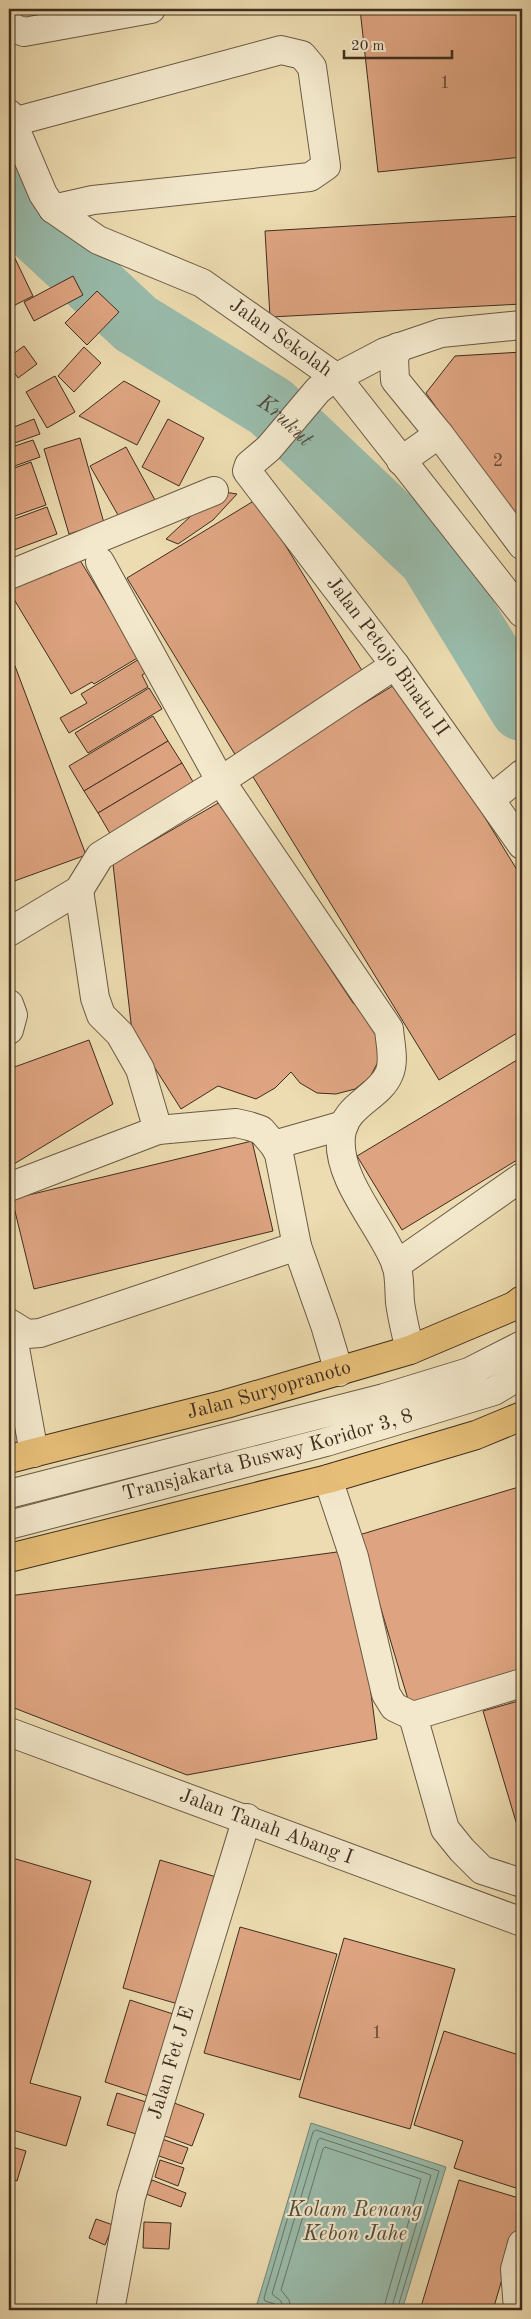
<svg xmlns="http://www.w3.org/2000/svg" width="531" height="2319" font-family="'Old Standard TT',serif">
<rect width="100%" height="100%" fill="#eddcb1"/>
<filter id="stains"><feTurbulence type="fractalNoise" baseFrequency=".004" numOctaves="4"/><feColorMatrix values="0 0 0 0 .2 0 0 0 0 .09 0 0 0 0 .02 0 0 0 .5 -.17"/></filter>
<radialGradient id="worn" r=".72"><stop offset=".6" stop-color="#630" stop-opacity="0"/><stop offset="1" stop-color="#630" stop-opacity=".3"/></radialGradient>
<polygon fill="#99bcac" stroke="#758374" points="311,2123 446,2167 402,2310 280,2310 257,2304"/>
<g fill="none" stroke-linecap="round" stroke-linejoin="round">
<g stroke="#6c7466" stroke-width="1">
<polyline points="277,2310 275,2304 265,2301 264,2298 313,2132 316,2130 439,2171 397,2310"/>
<polyline points="283,2310 281,2301 272,2294 318,2140 320,2138 431,2175 391,2310"/>
<polyline points="291,2310 289,2300 281,2290 323,2149 325,2147 421,2179 383,2310"/>
</g>
<path stroke="#99bcac" stroke-width="64" id="s1" d="M9,174L32,227L136,324L271,407L430,558L522,709"/>
</g>
<g fill="#dea481" stroke="#3f2d1f">
<polygon points="21,9 45,9 22,13"/>
<polygon points="360,9 522,9 522,157 378,172"/>
<polygon points="522,216 522,304 270,317 265,231"/>
<polygon points="9,246 33,296 9,308"/>
<polygon points="73,276 83,295 34,321 24,302"/>
<polygon points="97,291 119,312 87,345 65,323"/>
<polygon points="24,346 37,364 18,378 9,365 9,357"/>
<polygon points="84,347 101,363 74,392 58,376"/>
<polygon points="522,352 522,529 426,393 455,356"/>
<polygon points="55,376 75,412 47,428 26,392"/>
<polygon points="124,381 160,401 137,445 79,416"/>
<polygon points="34,419 40,434 9,445 9,429"/>
<polygon points="168,419 204,438 179,486 142,467"/>
<polygon points="80,438 104,523 69,534 44,449"/>
<polygon points="33,440 40,457 9,468 9,448"/>
<polygon points="126,447 155,500 118,515 90,466"/>
<polygon points="31,462 46,505 9,518 9,470"/>
<polygon points="218,491 237,494 213,520 178,544 166,539"/>
<polygon points="257,499 366,677 236,756 127,578"/>
<polygon points="47,507 57,534 9,552 9,521"/>
<polygon points="78,557 139,657 94,684 92,682 71,694 9,591 9,583 42,562 49,575"/>
<polygon points="9,650 86,855 9,883"/>
<polygon points="141,658 149,671 142,675 148,687 69,733 60,718 87,703 81,694"/>
<polygon points="401,681 522,878 522,1030 439,1080 250,772"/>
<polygon points="149,688 162,709 88,753 75,733"/>
<polygon points="153,716 168,741 84,791 69,766"/>
<polygon points="168,741 182,763 98,813 84,791"/>
<polygon points="182,763 199,792 115,842 98,813"/>
<polygon points="220,802 353,1003 363,1008 381,1041 379,1060 370,1077 355,1089 336,1094 317,1093 300,1083 291,1072 275,1088 256,1099 218,1086 181,1109 132,1032 113,864"/>
<polygon points="89,1040 113,1104 9,1167 9,1069"/>
<polygon points="522,1057 522,1157 402,1230 357,1156"/>
<polygon points="252,1141 273,1231 34,1289 12,1199"/>
<polygon points="522,1486 522,1672 410,1706 359,1535"/>
<polygon points="352,1550 377,1739 187,1775 9,1706 9,1596"/>
<polygon points="522,1700 522,1842 483,1711"/>
<polygon points="9,1857 91,1881 30,2083 81,2097 66,2146 9,2129"/>
<polygon points="160,1860 223,1879 185,2006 123,1988"/>
<polygon points="240,1927 337,1954 300,2080 204,2053"/>
<polygon points="344,1938 455,1969 410,2129 299,2097"/>
<polygon points="130,2000 173,2014 148,2096 105,2082"/>
<polygon points="444,2031 522,2056 522,2190 454,2168 463,2141 414,2125"/>
<polygon points="117,2093 156,2105 146,2137 107,2125"/>
<polygon points="166,2100 204,2114 192,2146 154,2132"/>
<polygon points="162,2139 188,2148 182,2164 156,2155"/>
<polygon points="9,2146 26,2151 17,2181 9,2178"/>
<polygon points="160,2160 184,2168 178,2186 155,2177"/>
<polygon points="152,2180 186,2193 181,2207 146,2194"/>
<polygon points="459,2180 522,2199 522,2211 493,2310 420,2310"/>
<polygon points="96,2219 113,2225 105,2245 89,2238"/>
<polygon points="144,2222 171,2223 169,2249 143,2248"/>
</g>
<g fill="none" stroke-linecap="round" stroke-linejoin="round">
<g stroke="#6a5944" stroke-width="30">
<g id="minor">
<polyline points="9,23 13,28 24,32 151,9"/>
<path id="s2" d="M9,114L43,194L53,209L98,240L202,283L337,378L522,613"/>
<polyline points="13,122 281,50 302,55 312,67 326,166 310,177 93,200 53,209"/>
<path id="s3" d="M522,325L441,333L385,352L328,382L318,390L269,448L249,465L247,471L395,665L522,845"/>
<polyline points="398,347 394,359 395,380 439,434 522,545"/>
<polyline points="401,461 439,434"/>
<path d="M100,562L220,780L389,1029C390,1043 395,1061 389,1074C379,1098 344,1105 341,1136C336,1179 381,1225 396,1264C400,1275 399,1290 400,1302C402,1318 406,1334 410,1350"/>
<polyline points="9,575 214,491"/>
<polyline points="491,799 522,774"/>
<polyline points="79,890 95,998 101,1015 120,1034 140,1069 158,1130"/>
<polyline points="9,932 79,890 100,856 213,786 395,665"/>
<polyline points="9,1004 13,1015 9,1030"/>
<polyline points="274,1145 344,1125"/>
<polyline points="9,1187 158,1130 236,1123 249,1126 261,1130 274,1145 279,1154 297,1246 325,1325 339,1372"/>
<polyline points="396,1265 522,1177"/>
<polyline points="9,1323 27,1334 40,1333 297,1246"/>
<polyline points="11,1326 34,1453"/>
<polyline points="328,1479 354,1557 386,1694 394,1707 413,1716 522,1683"/>
<polyline points="9,1494 384,1398 469,1372 522,1345"/>
<path id="s4" d="M9,1525L326,1442L494,1391L522,1374"/>
<polyline points="413,1716 445,1829 462,1850 482,1870 522,1883"/>
<path id="s5" d="M9,1732L522,1922"/>
<path id="s6" d="M110,2310L131,2197L247,1818"/>
<polyline points="518,2310 515,2269 522,2244"/>
</g>
</g>
<g stroke="#3f2d1f" stroke-width="30">
<g id="major">
<path id="s7" d="M9,1459L226,1404L410,1350L514,1306L522,1300"/>
<polyline points="9,1558 328,1479 476,1435 522,1416"/>
</g>
</g>
<use href="#minor" stroke="#f3e8cc" stroke-width="28"/>
<use href="#major" stroke="#e6be78" stroke-width="28"/>
</g>
<g text-anchor="middle" dominant-baseline="central" stroke-width="4.5" stroke-linejoin="round" paint-order="stroke">
<g font-size="18" fill="#674b38">
<text x="445" y="83">1</text>
<text x="498" y="461">2</text>
<text x="377" y="2033">1</text>
</g>
<g font-size="20" fill="#3f2d1f" stroke="#f3e8cc">
<text stroke="none"><textPath href="#s2" startOffset="368">Jalan Sekolah</textPath></text>
<text stroke="none"><textPath href="#s3" startOffset="559">Jalan Petojo Binatu II</textPath></text>
<text stroke="none"><textPath href="#s7" startOffset="269">Jalan Suryopranoto</textPath></text>
<text stroke="none"><textPath href="#s4" startOffset="268">Transjakarta Busway Koridor 3, 8</textPath></text>
<text stroke="none"><textPath href="#s5" startOffset="274">Jalan Tanah Abang I</textPath></text>
<text stroke="none"><textPath href="#s6" startOffset="255">Jalan Fet J E</textPath></text>
</g>
<g font-size="21" font-style="italic" fill="#514a3b" stroke="#f3e8cc">
<text stroke="none"><textPath href="#s1" startOffset="378">Krukut</textPath></text>
<text x="355" y="2210">Kolam Renang<tspan x="355" dy="24">Kebon Jahe</tspan></text>
</g>
</g>
<rect width="531" height="2319" fill="none" stroke="#eddcb1" stroke-width="30"/>
<rect x="10" y="10" width="511" height="2299" fill="none" stroke="#3f2d1f" stroke-width="2.5"/>
<rect x="15" y="15" width="501" height="2289" fill="none" stroke="#3f2d1f"/>
<path d="M344 50v8h108v-8" fill="none" stroke="#3f2d1f" stroke-width="2.5"/>
<text x="351" y="50" font-size="15" fill="#3f2d1f" stroke="#f3e8cc" stroke-width="4" paint-order="stroke">20 m</text>
<rect width="100%" height="100%" filter="url(#stains)"/>
<rect width="100%" height="100%" fill="url(#worn)"/>
</svg>
